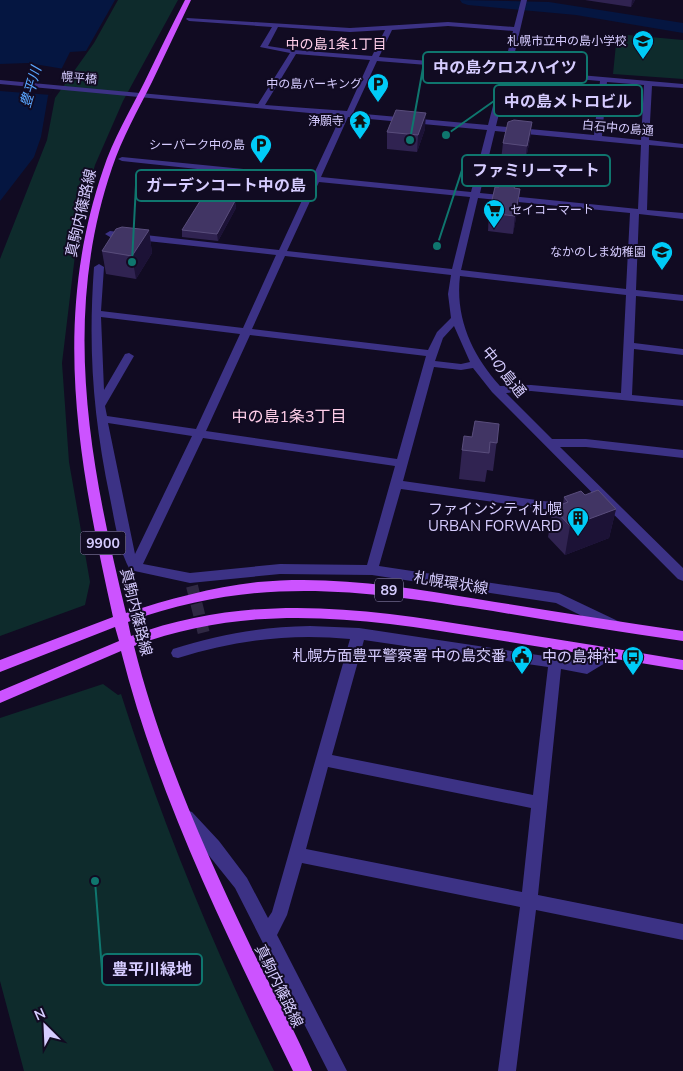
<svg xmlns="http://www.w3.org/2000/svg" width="683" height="1071" font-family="'Nunito Sans','Noto Sans JP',sans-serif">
<rect width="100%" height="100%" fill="#110b22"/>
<g fill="#0e2b2c">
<polygon points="118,0 178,0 123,101 95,165 79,222 62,363 69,462 90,582 85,605 0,636 0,259 47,140 55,98 94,43"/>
<polygon points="617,34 683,40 683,79 613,74"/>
<path d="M103,684L118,695L121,694C162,823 214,949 274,1071H24L0,981V718Z"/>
</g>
<polygon fill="#051641" points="0,0 115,0 86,51 70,52 48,96 41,137 34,157 0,201"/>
<polygon fill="#110b22" points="28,63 64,69 51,95 0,91 0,64"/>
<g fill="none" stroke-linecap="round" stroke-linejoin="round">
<polygon fill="#051641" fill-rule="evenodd" points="460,0 549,2 683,23 683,33 576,15 468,5 462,3"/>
<polyline stroke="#2f2843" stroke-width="12" stroke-dasharray="12 6" stroke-linecap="butt" points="192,586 204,634"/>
<g fill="#3c3285" fill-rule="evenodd">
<path d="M521,0H527L511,69L683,84V88L652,86L649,140L683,144V148L649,145L647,210L683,213V219L639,214L636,290L683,295V301L636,296L634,343L683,349V355L634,349L632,395L683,400V406L531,391L506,393L552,439H586L683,450V458L586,447H560L683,568V581L678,579L492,392L473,368L461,370L434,367L403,481L572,505L578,509L572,513L401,489L379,566L559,593L620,622L622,626L620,630H610L556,603L372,575L280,574L190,583L130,570C118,548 115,522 110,498C93,416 88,350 94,267L99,264L104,267L101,311L243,328L276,255L110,237L105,234L110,231L279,250L311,181L122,161L118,159L122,157L313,176L341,116L0,84V80L258,104L290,53L260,47L272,27L189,21L186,19L187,18L350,28L448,22L514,27ZM448,26L513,31L504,67L379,57L392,30ZM278,27L350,32L385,30L372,56L294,50L268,46ZM296,54L370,60L347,111L265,105ZM377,61L502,71L488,125L353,113ZM509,73L600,81L594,135L496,126ZM607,82L644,85L641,140L602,136ZM348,117L487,130L471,192L321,177ZM495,131L641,145L638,209L480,193ZM319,182L470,197L452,269L287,251ZM478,198L630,213L626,289L461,270ZM285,256L451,275L448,294L451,318L437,332L428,350L252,329ZM460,276L626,295L621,393L531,385L500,386C472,355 455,318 460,276ZM101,317L240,334L196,429L107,416L105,406L134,356L129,353L125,354L104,390ZM454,326L470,362L461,364L435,361L443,338ZM250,335L426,356L397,459L206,431ZM108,423L192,436L135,554ZM203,438L395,466L367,565L280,564L190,573L143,564Z"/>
<path d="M310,626L359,628L585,662L610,648L615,649L617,653L615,657L587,674L561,669L538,895L683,924V940L536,910L516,1071H498L520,907L302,863L287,915L277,935L347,1071H328L235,888L178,817L180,812L186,810L192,812L219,841L247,878L268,918L272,912L350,639C291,633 235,640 178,658L173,657L171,653L173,649C220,634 261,627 310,626ZM364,640L548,667L533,795L332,755ZM328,767L531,808L522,892L306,849Z"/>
</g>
<path fill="#cc53ff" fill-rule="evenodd" d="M185,0H191C178,27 165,55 152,82C138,110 122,138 112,168C61,318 90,464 126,613C169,599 213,587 258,582C331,575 405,587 477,599C546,610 614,621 683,631V641C619,632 556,622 493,611C359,590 259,575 128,622L131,636C251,592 363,608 485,628C551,638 617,649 683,660V670C617,659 551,649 485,638C363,618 252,602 134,646C160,750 204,849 250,945C270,987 294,1028 312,1071H293C227,936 158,798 121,651L0,703V691L119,641L115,627L0,672V660L113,617C79,464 51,323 103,170C113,139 130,111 145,81C158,54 171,27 185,0Z"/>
</g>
<g fill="#302351">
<polygon points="585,0 635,0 631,7"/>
<polygon points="532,122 530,139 525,163 501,160 503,143"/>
<polygon points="425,129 417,152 387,149 387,132"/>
<polygon points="499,187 520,189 518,207 513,234 488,231 489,213"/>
<polygon points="235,201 236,208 218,241 182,237 182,230"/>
<polygon points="149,230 152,253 136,279 106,274 102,251"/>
<polygon points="499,424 493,471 487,470 485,482 459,479 462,450 472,437"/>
<polygon points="585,495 616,509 609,538 565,555 548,537 553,508 563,504 564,497"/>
</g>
<g fill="#1c1236">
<polygon points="632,0 635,0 631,7"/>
<polygon points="426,113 425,129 417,152 418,135"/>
<polygon points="532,122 530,139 525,163 527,146"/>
<polygon points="520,189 518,207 513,234 515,216"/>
<polygon points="235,201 236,208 218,241 217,234"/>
<polygon points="149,230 152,253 136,279 132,256"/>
<polygon points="616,509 609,538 565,555 570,526"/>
</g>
<g fill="#413564" stroke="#594d7c">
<polygon points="396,110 426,113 418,135 387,132"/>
<polygon points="514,120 532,122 527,146 503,143 508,122"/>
<polygon points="500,184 515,186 514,188 520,189 515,216 489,213 495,187 499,187"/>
<polygon points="202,198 235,201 217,234 182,230"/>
<polygon points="122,227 149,230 132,256 102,251 116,229"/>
<polygon points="475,421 499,424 497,443 490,442 489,453 462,450 464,436 472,437"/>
<polygon points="598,490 616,509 570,526 553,508 568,502 564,497 581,491 585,495"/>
</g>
<defs>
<g id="school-pin" transform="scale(1.125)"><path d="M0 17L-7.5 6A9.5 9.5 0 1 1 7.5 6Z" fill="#00cbf7" stroke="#110b22"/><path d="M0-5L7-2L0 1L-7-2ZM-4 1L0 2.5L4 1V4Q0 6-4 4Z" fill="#111"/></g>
<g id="parking-pin" transform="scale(1.125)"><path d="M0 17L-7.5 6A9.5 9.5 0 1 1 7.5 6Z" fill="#00cbf7" stroke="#110b22"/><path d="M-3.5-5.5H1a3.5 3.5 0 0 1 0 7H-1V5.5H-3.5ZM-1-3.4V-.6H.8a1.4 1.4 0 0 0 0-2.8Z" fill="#111"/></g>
<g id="temple-pin" transform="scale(1.125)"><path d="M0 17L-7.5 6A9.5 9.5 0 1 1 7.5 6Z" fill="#00cbf7" stroke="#110b22"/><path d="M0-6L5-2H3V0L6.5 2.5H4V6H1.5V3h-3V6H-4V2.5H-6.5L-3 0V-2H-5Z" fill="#111"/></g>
<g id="supermarket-pin" transform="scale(1.125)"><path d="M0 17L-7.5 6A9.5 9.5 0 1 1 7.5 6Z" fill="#00cbf7" stroke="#110b22"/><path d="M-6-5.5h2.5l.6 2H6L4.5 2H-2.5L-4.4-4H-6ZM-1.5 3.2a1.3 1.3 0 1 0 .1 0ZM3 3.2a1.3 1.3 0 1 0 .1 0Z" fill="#111"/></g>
<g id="building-pin" transform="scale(1.125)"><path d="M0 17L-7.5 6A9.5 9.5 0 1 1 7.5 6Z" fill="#00cbf7" stroke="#110b22"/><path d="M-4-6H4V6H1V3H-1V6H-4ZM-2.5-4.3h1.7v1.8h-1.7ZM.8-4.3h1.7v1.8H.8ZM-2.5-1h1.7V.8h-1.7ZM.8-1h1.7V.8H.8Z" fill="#111"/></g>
<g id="civic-pin" transform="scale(1.125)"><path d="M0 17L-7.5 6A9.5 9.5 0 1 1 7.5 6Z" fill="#00cbf7" stroke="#110b22"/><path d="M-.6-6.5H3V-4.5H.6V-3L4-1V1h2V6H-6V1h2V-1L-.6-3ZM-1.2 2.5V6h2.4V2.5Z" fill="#111"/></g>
<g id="bus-pin" transform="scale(1.125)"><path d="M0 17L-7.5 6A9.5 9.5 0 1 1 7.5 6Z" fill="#00cbf7" stroke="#110b22"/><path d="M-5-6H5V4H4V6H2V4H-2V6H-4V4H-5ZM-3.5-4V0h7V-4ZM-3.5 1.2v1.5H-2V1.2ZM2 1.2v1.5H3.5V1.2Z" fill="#111"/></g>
</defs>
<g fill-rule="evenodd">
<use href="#school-pin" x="643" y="41"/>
<use href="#parking-pin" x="378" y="84"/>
<use href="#temple-pin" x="360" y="121"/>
<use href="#parking-pin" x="261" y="145"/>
<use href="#supermarket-pin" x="494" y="210"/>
<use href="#school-pin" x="662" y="252"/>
<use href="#building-pin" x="578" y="518"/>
<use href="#civic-pin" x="522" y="656"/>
<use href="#bus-pin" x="633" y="657"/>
</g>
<g text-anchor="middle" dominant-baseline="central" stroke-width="4" stroke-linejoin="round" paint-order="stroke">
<g font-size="12" fill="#d6ccff" stroke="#110b22" text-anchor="end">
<text x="627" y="41">札幌市立中の島小学校</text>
<text x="362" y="84">中の島パーキング</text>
<text x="344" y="121">浄願寺</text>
<text x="245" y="145">シーパーク中の島</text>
<text x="510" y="210" text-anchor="start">セイコーマート</text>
<text x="646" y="252">なかのしま幼稚園</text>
</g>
<g font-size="12" fill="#d6ccff" stroke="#110b22">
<text transform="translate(79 78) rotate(5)">幌平橋</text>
<text transform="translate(618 128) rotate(5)">白石中の島通</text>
</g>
<g font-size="14" fill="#ffcee9" stroke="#110b22">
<text x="336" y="44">中の島1条1丁目</text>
</g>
<g font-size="14" font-style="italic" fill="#5aa6ff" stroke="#110b22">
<text transform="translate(31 87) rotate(-74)">豊平川</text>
</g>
<g fill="#110b22" stroke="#9b92bd" stroke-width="1">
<rect x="80.5" y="531.5" width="45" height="23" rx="4"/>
<rect x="375" y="578.5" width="28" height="23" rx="4"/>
</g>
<g font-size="14" font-weight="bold" fill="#d6ccff">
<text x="103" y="543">9900</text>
<text x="389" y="590">89</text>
</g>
<g font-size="15" fill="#d6ccff" stroke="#110b22">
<text transform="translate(81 213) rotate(-77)">真駒内篠路線</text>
<text transform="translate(504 372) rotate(51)">中の島通</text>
<text transform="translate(451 583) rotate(9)">札幌環状線</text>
<text transform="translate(136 612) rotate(76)">真駒内篠路線</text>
<text transform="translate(279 986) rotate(64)">真駒内篠路線</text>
</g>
<g font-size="15" fill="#d6ccff" stroke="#110b22" text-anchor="end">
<text x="562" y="509">ファインシティ札幌<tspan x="562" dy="17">URBAN FORWARD</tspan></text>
<text x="506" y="656">札幌方面豊平警察署 中の島交番</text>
<text x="617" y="657">中の島神社</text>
</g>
<g font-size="16" fill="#ffcee9" stroke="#110b22">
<text x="289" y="417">中の島1条3丁目</text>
</g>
</g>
<path fill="none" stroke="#0f766e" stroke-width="2" d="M410 140L423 68M446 135L494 101M437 246L462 170M132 262L136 185M95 881L102 970"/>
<g fill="#0f766e" stroke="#110b22" stroke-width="2">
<circle cx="410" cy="140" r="5"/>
<circle cx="446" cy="135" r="5"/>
<circle cx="437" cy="246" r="5"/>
<circle cx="132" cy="262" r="5"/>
<circle cx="95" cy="881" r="5"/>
</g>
<g fill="#110b22" stroke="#0f766e" stroke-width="2">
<rect x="423" y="52" width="164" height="31" rx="5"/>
<rect x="494" y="85" width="148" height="31" rx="5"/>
<rect x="462" y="155" width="148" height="31" rx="5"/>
<rect x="136" y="170" width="180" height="31" rx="5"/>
<rect x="102" y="954" width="100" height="31" rx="5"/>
</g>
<g font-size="16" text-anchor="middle" font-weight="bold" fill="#d6ccff">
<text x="505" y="73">中の島クロスハイツ</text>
<text x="568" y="107">中の島メトロビル</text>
<text x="536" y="176">ファミリーマート</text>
<text x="226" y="191">ガーデンコート中の島</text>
<text x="152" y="975">豊平川緑地</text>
</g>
<g transform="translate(45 1026) rotate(336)" stroke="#110b22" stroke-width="4" paint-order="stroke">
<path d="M0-4L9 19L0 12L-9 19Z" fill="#d6ccff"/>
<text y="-8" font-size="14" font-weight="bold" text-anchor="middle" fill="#d6ccff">N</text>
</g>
</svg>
